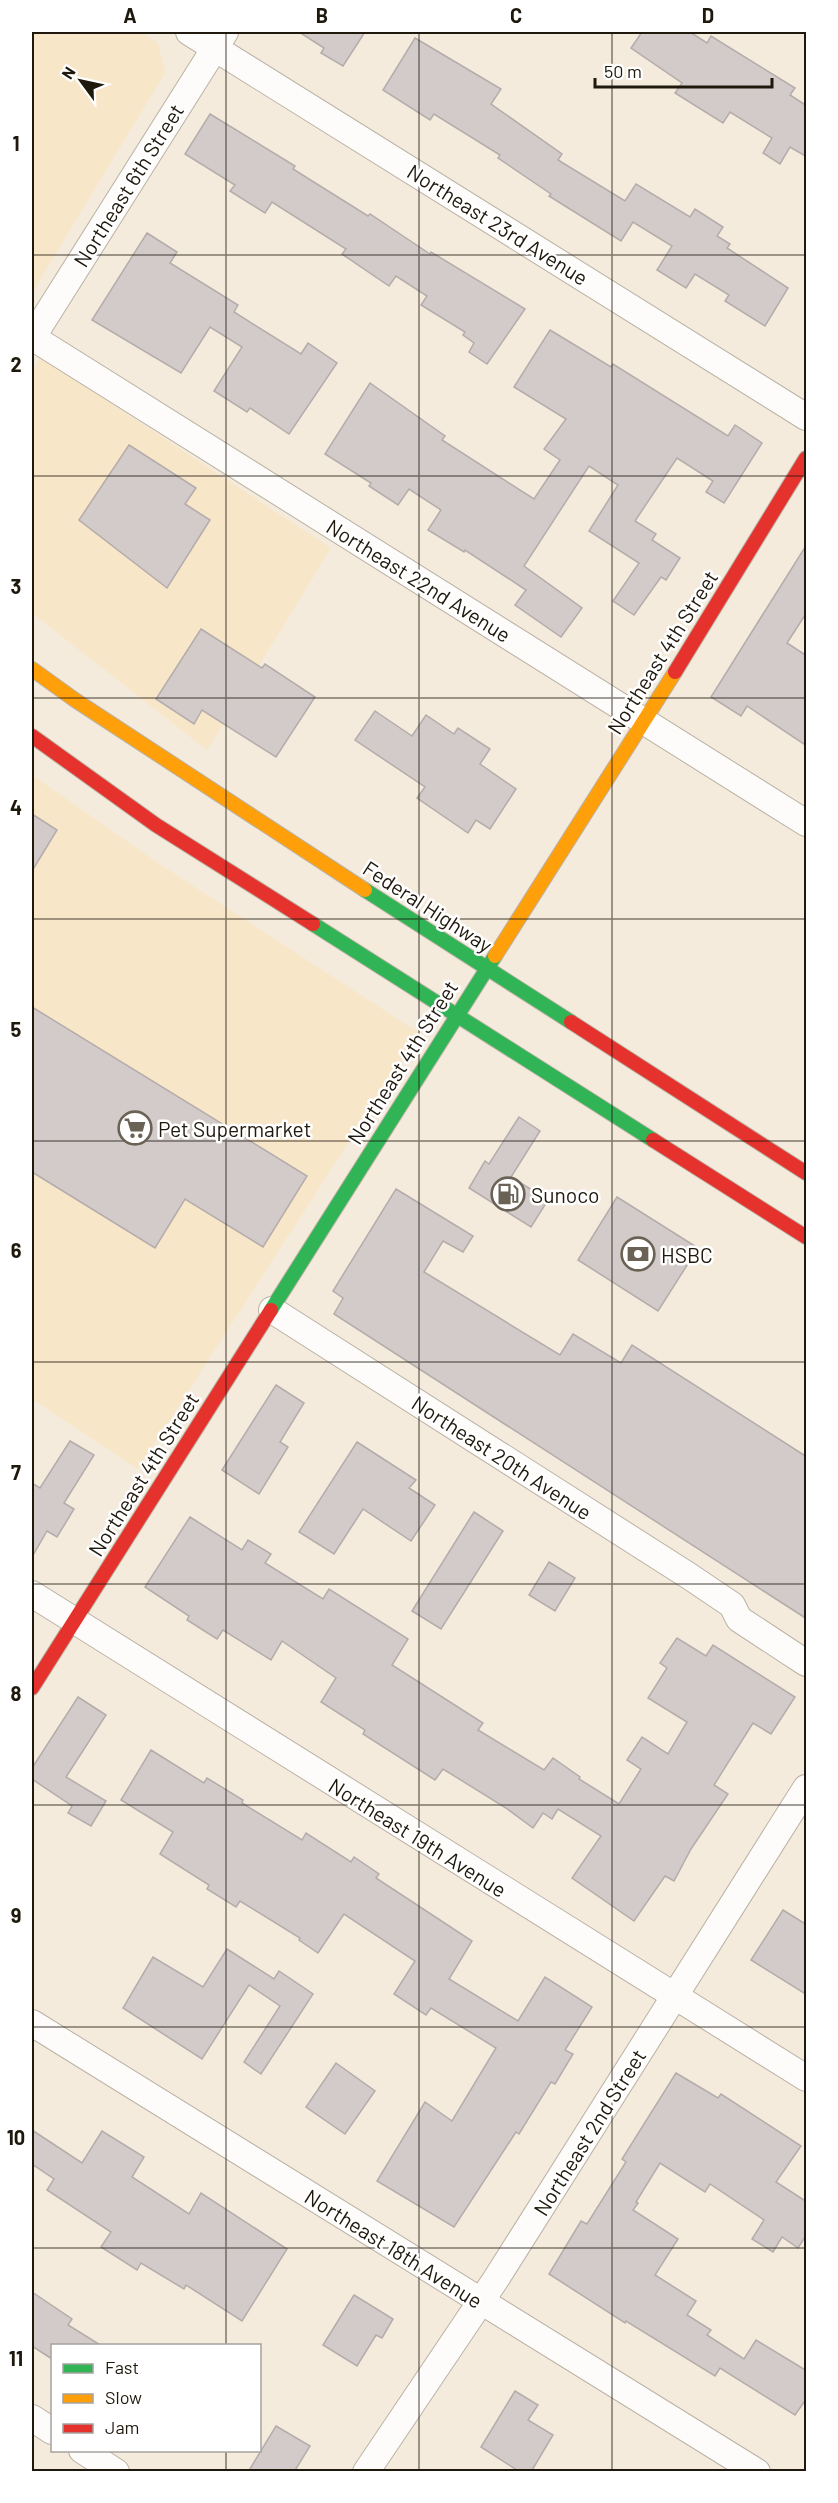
<svg xmlns="http://www.w3.org/2000/svg" width="838" height="2503" font-family="Barlow,sans-serif">
<rect width="100%" height="100%" fill="#f4ebdc"/>
<g fill="#f8e6c9">
<polygon points="32,32 141,32 158,43 165,73 32,293"/>
<polygon points="40,357 331,548 207,750 32,613 32,373"/>
<polygon points="32,775 161,865 419,1033 138,1469 32,1399"/>
</g>
<g fill="#d3cbca" stroke="#b4acab" stroke-width="1.5">
<polygon points="299,32 365,32 343,66 321,53 324,48"/>
<polygon points="642,32 690,32 707,43 711,36 795,88 790,95 807,106 807,157 790,147 780,164 763,153 772,138 730,112 723,123 675,93 682,83 631,48"/>
<polygon points="415,38 501,89 491,104 562,154 558,160 625,201 636,184 690,217 695,209 723,227 717,236 730,244 727,248 788,288 765,326 725,301 729,295 695,274 686,288 657,270 672,246 633,222 621,241 549,196 551,194 498,158 500,155 434,114 430,120 383,90"/>
<polygon points="210,114 295,166 293,169 368,216 370,214 430,254 431,252 525,309 487,364 469,352 474,343 463,335 465,332 421,305 427,296 396,276 389,286 342,254 346,249 272,202 265,213 230,191 235,185 185,154"/>
<polygon points="147,233 177,252 170,263 238,305 234,312 301,354 308,343 337,363 289,434 250,408 247,412 214,391 242,347 210,327 181,373 92,320"/>
<polygon points="550,330 611,367 613,364 728,436 735,425 762,443 724,503 706,492 713,481 677,458 635,521 656,534 652,540 680,558 666,580 661,577 634,615 613,601 639,563 589,531 618,485 589,466 524,566 582,608 561,637 515,605 526,590 465,550 464,552 428,530 441,510 409,489 398,505 369,486 371,483 325,454 370,383 445,436 442,440 534,499 560,460 544,449 566,419 514,387"/>
<polygon points="129,445 196,488 185,504 210,520 167,588 79,520"/>
<polygon points="807,544 807,612 787,643 807,656 807,746 747,706 741,716 711,697"/>
<polygon points="201,629 262,668 265,664 315,697 276,757 202,710 194,724 156,699"/>
<polygon points="375,711 412,736 426,715 454,734 458,728 490,749 480,764 516,789 490,829 476,820 468,833 417,798 425,787 355,740"/>
<polygon points="32,814 57,830 32,871"/>
<polygon points="32,1007 307,1176 263,1247 185,1199 155,1248 32,1172"/>
<polygon points="519,1117 540,1131 511,1177 548,1200 531,1227 469,1188 485,1161 489,1164"/>
<polygon points="396,1189 473,1236 463,1252 443,1241 424,1272 560,1355 573,1334 621,1363 632,1345 807,1457 807,1619 334,1314 343,1298 333,1291"/>
<polygon points="617,1197 698,1248 658,1311 578,1260"/>
<polygon points="276,1385 304,1403 280,1442 288,1447 259,1494 222,1470"/>
<polygon points="70,1441 94,1455 64,1503 74,1509 57,1537 47,1531 32,1557 32,1483 40,1488"/>
<polygon points="357,1442 416,1480 409,1488 435,1505 411,1541 363,1509 334,1554 299,1532"/>
<polygon points="474,1512 503,1531 441,1629 412,1611"/>
<polygon points="190,1517 242,1550 248,1540 271,1554 265,1563 323,1599 329,1589 408,1639 392,1665 483,1723 478,1730 544,1770 553,1758 580,1777 579,1779 619,1804 641,1769 627,1760 642,1737 668,1754 687,1722 648,1698 667,1668 660,1663 677,1638 706,1656 713,1645 795,1697 771,1734 753,1723 714,1785 728,1794 691,1849 674,1881 665,1876 634,1921 572,1878 601,1836 558,1809 552,1819 543,1813 533,1828 506,1808 443,1769 435,1780 363,1734 365,1730 321,1702 336,1678 282,1641 271,1660 223,1630 217,1639 187,1620 189,1616 145,1587"/>
<polygon points="549,1562 575,1578 555,1611 529,1595"/>
<polygon points="78,1697 106,1715 66,1777 106,1801 91,1826 68,1813 72,1806 32,1779 32,1768"/>
<polygon points="151,1750 204,1783 207,1778 243,1800 242,1803 302,1840 306,1833 351,1862 354,1857 379,1874 376,1878 472,1941 449,1979 518,2021 545,1977 592,2007 565,2050 573,2054 555,2084 551,2082 519,2134 516,2132 454,2227 377,2181 425,2102 452,2121 496,2048 431,2008 426,2015 394,1994 415,1961 344,1914 318,1953 299,1940 300,1938 240,1901 236,1907 207,1889 209,1885 160,1854 173,1832 121,1800"/>
<polygon points="783,1910 807,1925 807,1995 751,1960"/>
<polygon points="227,1949 274,1979 279,1971 313,1994 261,2074 244,2062 280,2006 249,1985 202,2059 123,2008 153,1957 203,1987"/>
<polygon points="336,2063 375,2091 345,2134 306,2107"/>
<polygon points="676,2073 718,2098 721,2094 801,2146 776,2182 807,2202 807,2234 798,2248 782,2237 773,2252 752,2239 764,2220 710,2184 705,2192 660,2163 636,2202 638,2203 633,2210 678,2239 655,2275 696,2301 687,2315 711,2330 707,2335 744,2359 756,2340 807,2371 807,2398 795,2415 720,2368 715,2376 626,2321 625,2323 549,2274 581,2221 587,2224 626,2162 622,2159"/>
<polygon points="32,2130 82,2163 102,2131 144,2157 132,2177 189,2214 201,2193 287,2249 242,2321 186,2285 184,2289 141,2263 137,2270 101,2247 111,2232 47,2190 54,2179 32,2164"/>
<polygon points="32,2292 72,2319 68,2325 102,2346 52,2346 52,2359 32,2346"/>
<polygon points="354,2295 393,2319 382,2338 376,2335 357,2366 323,2345"/>
<polygon points="515,2391 538,2405 528,2420 553,2435 531,2472 520,2472 481,2447"/>
<polygon points="276,2426 310,2446 294,2472 248,2472"/>
</g>
<g fill="none" stroke-linecap="round" stroke-linejoin="round">
<g stroke="#bab2a5" stroke-width="28">
<g id="street">
<polyline points="189,32 806,417"/>
<polyline points="32,337 806,823"/>
<polyline points="32,338 225,32"/>
<polyline points="272,1310 689,1576 732,1605 739,1619 806,1663"/>
<polyline points="32,1594 806,2078"/>
<polyline points="32,2023 757,2472"/>
<polyline points="32,2418 52,2431"/>
<polyline points="82,2450 116,2472"/>
<polyline points="366,2472 496,2279 806,1788"/>
</g>
</g>
<g stroke="#bab2a5" stroke-width="16">
<g id="fast">
<polyline points="365,890 571,1022"/>
<polyline points="313,924 653,1140"/>
<polyline points="271,1310 495,956"/>
</g>
</g>
<g stroke="#bab2a5" stroke-width="16">
<g id="slow">
<polyline points="32,669 75,700 365,890"/>
<polyline points="495,956 675,672"/>
</g>
</g>
<g stroke="#bab2a5" stroke-width="16">
<g id="jam">
<polyline points="675,672 806,458"/>
<polyline points="32,736 156,825 313,924"/>
<polyline points="571,1022 806,1173"/>
<polyline points="653,1140 806,1237"/>
<polyline points="32,1688 271,1310"/>
</g>
</g>
<use href="#street" stroke="#fdfcfa" stroke-width="26"/>
<use href="#fast" stroke="#30b455" stroke-width="14"/>
<use href="#slow" stroke="#ff9f0a" stroke-width="14"/>
<use href="#jam" stroke="#e5322d" stroke-width="14"/>
</g>
<path fill="none" stroke="#1f180c" stroke-width="1.5" stroke-opacity="0.55" d="M226,32V2346M419,32V2472M612,32V2472M32,255H806M32,476H806M32,698H806M32,919H806M32,1141H806M32,1362H806M32,1584H806M32,1805H806M32,2027H806M32,2248H806M226,2450V2472"/>
<defs>
<g id="supermarket-ring" transform="scale(1.725)"><circle r="9.5" fill="#fff" stroke="#6a6255" stroke-width="1.5"/><path d="M-6-5.5h2.5l.6 2H6L4.5 2H-2.5L-4.4-4H-6ZM-1.5 3.2a1.3 1.3 0 1 0 .1 0ZM3 3.2a1.3 1.3 0 1 0 .1 0Z" fill="#6a6255"/></g>
<g id="fuel-ring" transform="scale(1.725)"><circle r="9.5" fill="#fff" stroke="#6a6255" stroke-width="1.5"/><path d="M-5.5-6h7V0h2V4h1.3V-2.5L3-4.5l.8-.8L6-3V5H2.5V1h-1V6h-7ZM-4.2-4.7v3.2H.2V-4.7Z" fill="#6a6255"/></g>
<g id="bank-ring" transform="scale(1.725)"><circle r="9.5" fill="#fff" stroke="#6a6255" stroke-width="1.5"/><path d="M-6-4H6V4H-6ZM0-2.3a2.3 2.3 0 1 0 0 4.6a2.3 2.3 0 1 0 0-4.6Z" fill="#6a6255"/></g>
</defs>
<g fill-rule="evenodd">
<use href="#supermarket-ring" x="135" y="1128"/>
<use href="#fuel-ring" x="508" y="1194"/>
<use href="#bank-ring" x="638" y="1254"/>
</g>
<g text-anchor="middle" dominant-baseline="central" stroke-width="5" stroke-linejoin="round" paint-order="stroke">
<g font-size="21" fill="#1f180c" stroke="#fff">
<text transform="translate(128 185) rotate(-58)">Northeast 6th Street</text>
<text transform="translate(498 224) rotate(32)">Northeast 23rd Avenue</text>
<text transform="translate(419 580) rotate(32)">Northeast 22nd Avenue</text>
<text transform="translate(662 652) rotate(-58)">Northeast 4th Street</text>
<text transform="translate(428 906) rotate(33)">Federal Highway</text>
<text transform="translate(402 1062) rotate(-58)">Northeast 4th Street</text>
<text transform="translate(502 1457) rotate(33)">Northeast 20th Avenue</text>
<text transform="translate(143 1474) rotate(-58)">Northeast 4th Street</text>
<text transform="translate(418 1837) rotate(32)">Northeast 19th Avenue</text>
<text transform="translate(589 2132) rotate(-58)">Northeast 2nd Street</text>
<text transform="translate(394 2248) rotate(32)">Northeast 18th Avenue</text>
</g>
<g font-size="21" fill="#1f180c" stroke="#fff" text-anchor="start">
<text x="158" y="1128">Pet Supermarket</text>
<text x="531" y="1194">Sunoco</text>
<text x="661" y="1254">HSBC</text>
</g>
</g>
<rect width="838" height="2503" fill="none" stroke="#ffffff" stroke-width="66"/>
<rect x="51" y="2344" width="210" height="108" fill="#ffffff" stroke="#a5a39e" stroke-width="1.5"/>
<rect x="63" y="2364" width="30" height="9" fill="#30b455" stroke="#a5a39e" stroke-width="1.5"/>
<text x="105" y="2374" font-size="18" fill="#1f180c">Fast</text>
<rect x="63" y="2394" width="30" height="9" fill="#ff9f0a" stroke="#a5a39e" stroke-width="1.5"/>
<text x="105" y="2404" font-size="18" fill="#1f180c">Slow</text>
<rect x="63" y="2424" width="30" height="9" fill="#e5322d" stroke="#a5a39e" stroke-width="1.5"/>
<text x="105" y="2434" font-size="18" fill="#1f180c">Jam</text>
<g transform="translate(81 81) rotate(303)" stroke="#ffffff" stroke-width="4.5" paint-order="stroke">
<path d="M0-4.5L10 22L0 15L-10 22Z" fill="#1f180c"/>
<text y="-9" font-size="16" font-weight="bold" text-anchor="middle" fill="#1f180c">N</text>
</g>
<path d="M595 78v9h177v-9" fill="none" stroke="#1f180c" stroke-width="3"/>
<text x="604" y="78" font-size="18" fill="#1f180c" stroke="#ffffff" stroke-width="4.5" paint-order="stroke">50 m</text>
<rect x="33" y="33" width="772" height="2437" fill="none" stroke="#1f180c" stroke-width="2"/>
<g font-size="20" text-anchor="middle" font-weight="bold" fill="#1f180c">
<text x="130" y="23">A</text>
<text x="322" y="23">B</text>
<text x="516" y="23">C</text>
<text x="708" y="23">D</text>
<text x="16" y="151">1</text>
<text x="16" y="372">2</text>
<text x="16" y="594">3</text>
<text x="16" y="815">4</text>
<text x="16" y="1037">5</text>
<text x="16" y="1258">6</text>
<text x="16" y="1480">7</text>
<text x="16" y="1701">8</text>
<text x="16" y="1923">9</text>
<text x="16" y="2145">10</text>
<text x="16" y="2366">11</text>
</g>
</svg>
